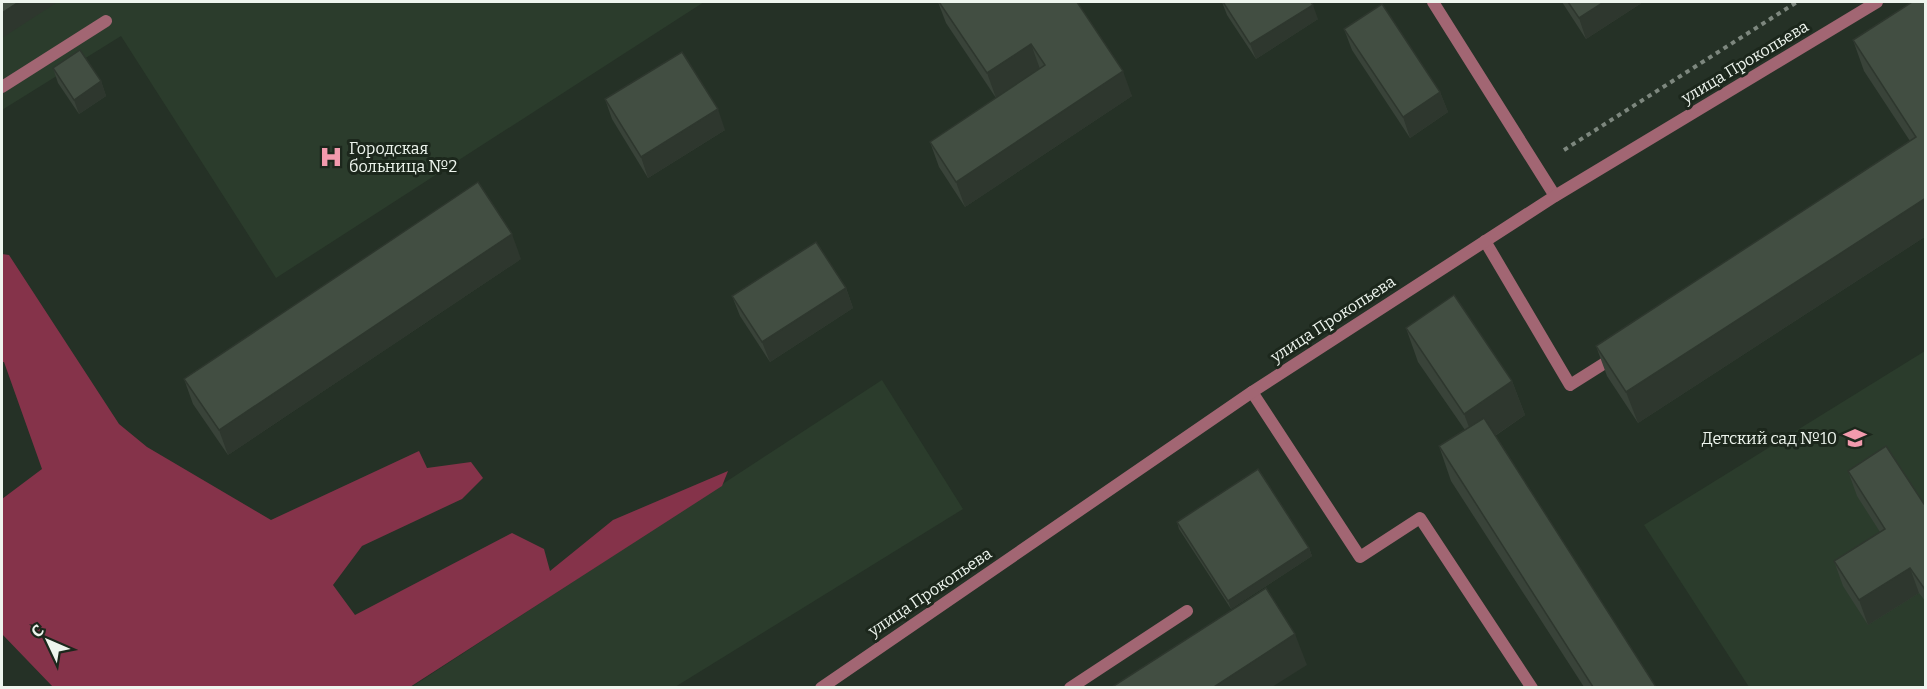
<svg xmlns="http://www.w3.org/2000/svg" width="1927" height="689" font-family="Bitter,serif">
<rect width="100%" height="100%" fill="#253126"/>
<g fill="#2b3c2c">
<polygon points="2,2 704,2 276,278 121,36 2,110"/>
<polygon points="1925,351 1925,687 1749,687 1644,525"/>
<polygon points="882,380 963,509 675,687 410,688"/>
</g>
<polygon fill="#85334a" points="2,254 9,255 119,424 147,447 271,520 419,451 427,468 471,462 483,478 462,499 362,546 333,585 355,615 512,533 544,549 550,571 613,520 728,471 722,486 410,687 53,687 2,634 2,499 42,469 4,362 2,362"/>
<g fill="none" stroke-linecap="round" stroke-linejoin="round">
<polyline stroke="#7d877e" stroke-width="4" stroke-dasharray="4.5 4.5" stroke-linecap="butt" points="1564,150 1797,2"/>
<g stroke="#a26673" stroke-width="12">
<polyline points="2,87 106,21"/>
<polyline points="1252,392 1360,557 1420,518 1532,688"/>
<polyline points="1070,688 1187,611"/>
</g>
<g stroke="#a26673" stroke-width="12">
<polyline points="1433,2 1555,196"/>
<polyline points="1485,241 1570,385 1616,356"/>
<polyline points="821,688 1252,392 1555,196 1877,2"/>
</g>
</g>
<g fill="#394339">
<polygon points="938,2 1077,2 1132,96 965,207 939,167 930,142 996,98 946,23"/>
<polygon points="1222,2 1318,19 1256,59 1227,15"/>
<polygon points="1562,2 1643,2 1586,39"/>
<polygon points="1926,2 1926,236 1638,423 1607,376 1596,346 1910,141 1864,71 1853,40"/>
<polygon points="1344,29 1440,92 1448,112 1410,138 1352,50"/>
<polygon points="53,68 101,81 106,96 79,114 58,83"/>
<polygon points="605,99 725,130 648,178 612,119"/>
<polygon points="521,259 228,455 193,404 184,379"/>
<polygon points="846,288 853,308 770,362 740,316 732,296"/>
<polygon points="1406,328 1512,381 1525,415 1495,436 1656,687 1584,687 1451,481 1439,446 1465,430 1418,362"/>
<polygon points="1848,471 1924,504 1926,503 1926,602 1919,593 1868,625 1843,586 1834,561 1880,532 1857,496"/>
<polygon points="1177,522 1309,548 1312,556 1231,609 1179,529"/>
</g>
<g fill="#2e372e">
<polygon points="19,2 55,2 56,3 2,38 2,13"/>
<polygon points="1604,2 1643,2 1586,39 1579,18"/>
<polygon points="1313,5 1318,19 1256,59 1250,44"/>
<polygon points="1031,44 1040,69 996,98 987,73"/>
<polygon points="1123,71 1132,96 965,207 956,182"/>
<polygon points="101,81 106,96 79,114 74,100"/>
<polygon points="1440,92 1448,112 1410,138 1403,117"/>
<polygon points="718,109 725,130 648,178 641,157"/>
<polygon points="1926,198 1926,236 1638,423 1626,392"/>
<polygon points="512,234 521,259 228,455 219,430"/>
<polygon points="846,288 853,308 770,362 762,342"/>
<polygon points="1512,381 1525,415 1477,448 1464,414"/>
<polygon points="1309,548 1312,556 1231,609 1228,601"/>
<polygon points="1910,568 1919,593 1868,625 1859,600"/>
<polygon points="1295,634 1307,665 1272,687 1214,687"/>
</g>
<g fill="#424e42" stroke="#2e372e" stroke-width="1.5">
<polygon points="2,2 19,2 2,13"/>
<polygon points="939,2 1077,2 1123,71 956,182 930,142 1045,65 1031,44 987,73"/>
<polygon points="1223,2 1311,2 1313,5 1250,44"/>
<polygon points="1568,2 1604,2 1579,18"/>
<polygon points="1912,2 1926,2 1926,198 1626,392 1596,346 1916,137 1853,40"/>
<polygon points="1382,4 1440,92 1403,117 1344,29"/>
<polygon points="80,50 101,81 74,100 53,68"/>
<polygon points="682,52 718,109 641,157 605,99"/>
<polygon points="478,182 512,234 219,430 184,379"/>
<polygon points="816,242 846,288 762,342 732,296"/>
<polygon points="1454,295 1512,381 1464,414 1406,328"/>
<polygon points="1484,418 1656,687 1593,687 1439,446"/>
<polygon points="1886,446 1924,504 1926,503 1926,591 1910,568 1859,600 1834,561 1885,529 1848,471"/>
<polygon points="1258,469 1309,548 1228,601 1177,522"/>
<polygon points="1266,588 1295,634 1214,687 1112,687"/>
</g>
<defs>
<g id="hospital-bare" transform="scale(1.8)"><path d="M-5-5h3v3.5h4V-5h3V5h-3V1.5h-4V5h-3Z" fill="#f29aad" stroke="#1c271c" stroke-width="2.5" paint-order="stroke"/></g>
<g id="school-bare" transform="scale(1.8)"><path d="M0-5L7-2L0 1L-7-2ZM-4 1L0 2.5L4 1V4Q0 6-4 4Z" fill="#f29aad" stroke="#1c271c" stroke-width="2.5" paint-order="stroke"/></g>
</defs>
<g fill-rule="evenodd">
<use href="#hospital-bare" x="331" y="157"/>
<use href="#school-bare" x="1855" y="438"/>
</g>
<g text-anchor="middle" dominant-baseline="central" stroke-width="6" stroke-linejoin="round" paint-order="stroke">
<g font-size="16" fill="#eef5ee" stroke="#1c271c">
<text transform="translate(1745 62) rotate(-31)">улица Прокопьева</text>
<text transform="translate(1333 319) rotate(-33)">улица Прокопьева</text>
<text transform="translate(930 592) rotate(-34)">улица Прокопьева</text>
</g>
<g font-size="16" fill="#eef5ee" stroke="#1c271c" text-anchor="start">
<text x="349" y="148">Городская<tspan x="349" dy="18">больница №2</tspan></text>
<text x="1837" y="438" text-anchor="end">Детский сад №10</text>
</g>
</g>
<rect width="1927" height="689" fill="none" stroke="#eef5ee" stroke-width="6"/>
<g transform="translate(48 641) rotate(314)" stroke="#1c271c" stroke-width="4.5" paint-order="stroke">
<path d="M0-4.5L10 22L0 15L-10 22Z" fill="#eef5ee"/>
<text y="-9" font-size="16" font-weight="bold" text-anchor="middle" fill="#eef5ee">С</text>
</g>
</svg>
